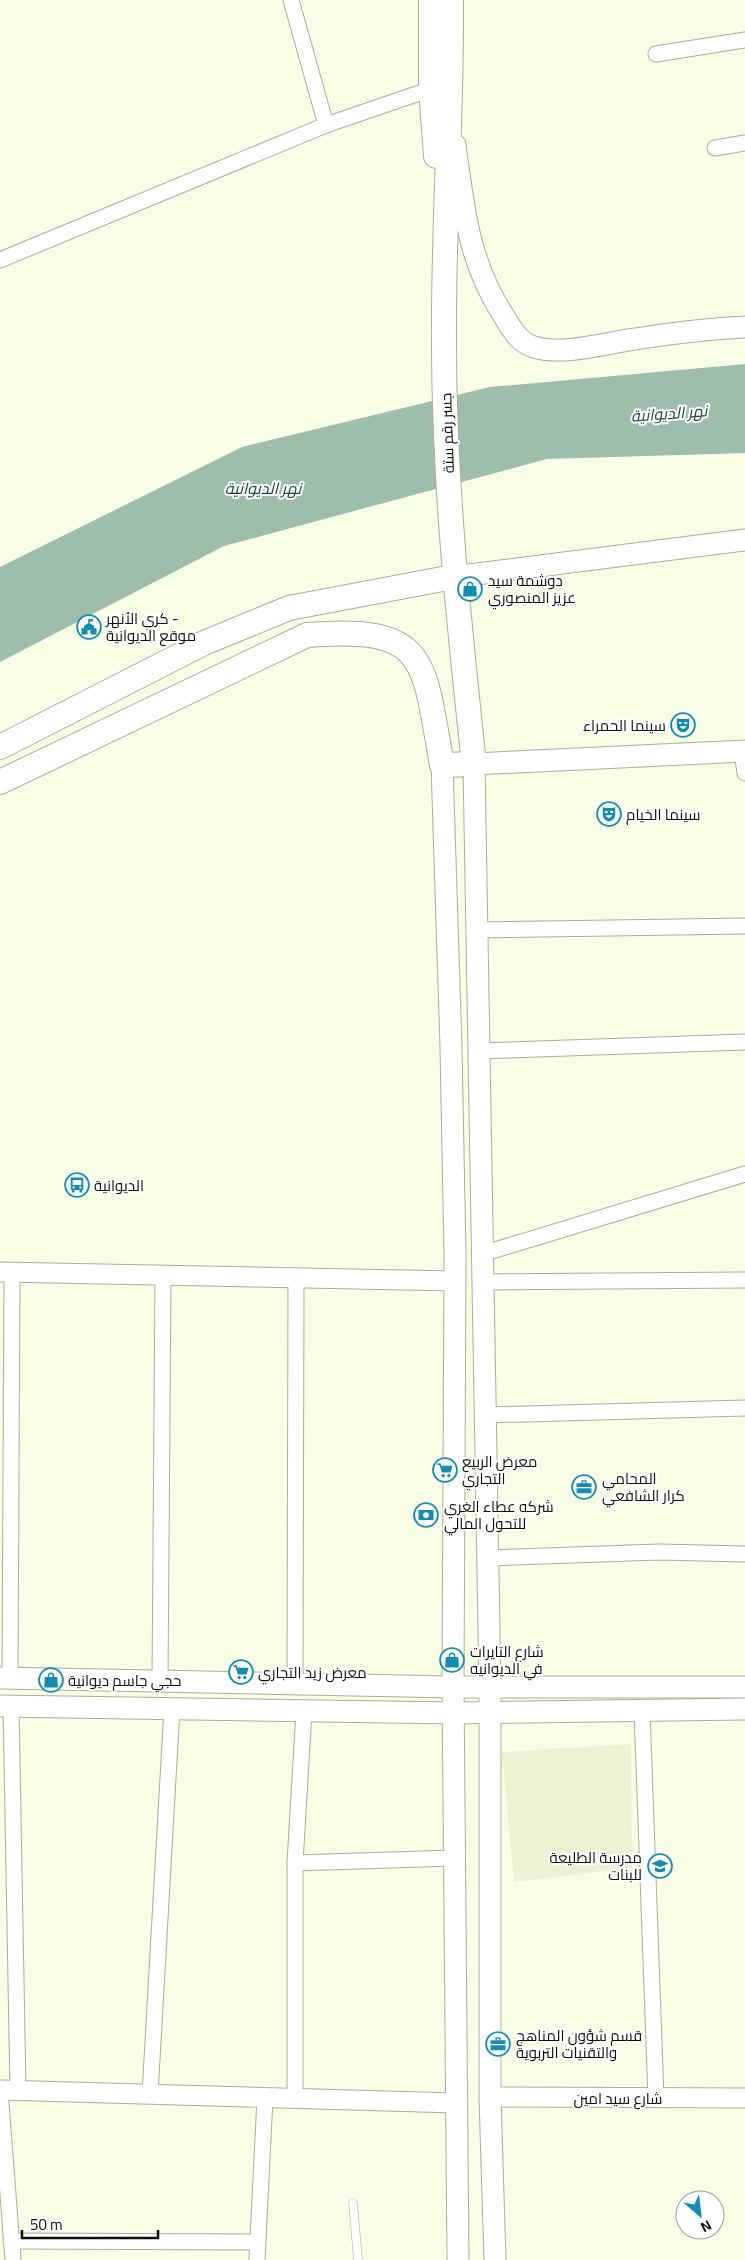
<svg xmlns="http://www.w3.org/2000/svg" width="745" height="2260" font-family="Georgia,Cairo,serif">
<rect width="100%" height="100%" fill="#f8fee6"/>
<polygon fill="#ebf2d4" points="631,1744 632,1868 514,1882 502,1752"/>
<polygon fill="#9ebdab" points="745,364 745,453 547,459 224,546 0,662 0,567 242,447 490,387"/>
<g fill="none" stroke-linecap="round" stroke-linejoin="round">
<g stroke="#a8ae97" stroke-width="9">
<polyline id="service" points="353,2203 358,2260"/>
</g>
<g stroke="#a8ae97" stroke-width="17">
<g id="minor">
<polyline points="291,0 326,125"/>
<polyline points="656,54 745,40"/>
<polyline points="715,148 745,143"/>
<polyline points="0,260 326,125 431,89"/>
<polyline points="742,752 745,773"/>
<polyline points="477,930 745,926"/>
<polyline points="479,1051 745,1042"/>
<polyline points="482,1254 745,1174"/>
<polyline points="483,1282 745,1280"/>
<polyline points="485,1415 745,1408"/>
<polyline points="487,1558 659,1552 745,1554"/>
<polyline points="10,1678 12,1272"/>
<polyline points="160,1682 163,1276"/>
<polyline points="295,1684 296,1279"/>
<polyline points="11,1706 18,2090"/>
<polyline points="642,1711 656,2098"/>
<polyline points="295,1863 454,1858"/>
<polyline points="0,2090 13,2260"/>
<polyline points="150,2094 172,1708"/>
<polyline points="295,2099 295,1863 304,1711"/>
<polyline points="11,2241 257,2242"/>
<polyline points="257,2260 265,2098"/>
</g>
</g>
<g stroke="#a8ae97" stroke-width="21">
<g id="tertiary">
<polyline points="0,1272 455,1281"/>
<polyline points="0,2090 456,2103"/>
<polyline points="490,2097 745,2098"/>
</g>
</g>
<g stroke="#a8ae97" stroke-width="23">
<g id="secondary">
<path d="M455,145C464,209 468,262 505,318C512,330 520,343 534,347C562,356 606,343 635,339C672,333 708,329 745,327"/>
<polyline points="453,577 745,540"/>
<polyline points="442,765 451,1047 455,1255 453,1687 458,2260"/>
<polyline points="0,1678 453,1687 745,1687"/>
<polyline points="0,1706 453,1713 745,1709"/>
<polyline points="495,2260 490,2097 490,1687 474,764 745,751"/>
</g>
</g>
<g stroke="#a8ae97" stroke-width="26">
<g id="primary">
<polyline points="431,0 431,89 436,156"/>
<polyline points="0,747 204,643 289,608 453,577"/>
<path d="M0,782L307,635C430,625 423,661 442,765L474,764C459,624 444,483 444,342C443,228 452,114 451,0"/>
</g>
</g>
<use href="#service" stroke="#fff" stroke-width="8"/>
<use href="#minor" stroke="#fff" stroke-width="15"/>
<use href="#tertiary" stroke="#fff" stroke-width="19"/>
<use href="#secondary" stroke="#fff" stroke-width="21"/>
<use href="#primary" stroke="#fff" stroke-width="24"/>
</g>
<defs>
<g id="shop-ring" transform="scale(1.25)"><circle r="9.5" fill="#fff" stroke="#158daf" stroke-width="1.5"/><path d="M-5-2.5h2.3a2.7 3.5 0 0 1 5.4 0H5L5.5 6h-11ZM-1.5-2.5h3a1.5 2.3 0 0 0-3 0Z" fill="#158daf"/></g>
<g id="civic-ring" transform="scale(1.25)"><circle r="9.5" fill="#fff" stroke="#158daf" stroke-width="1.5"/><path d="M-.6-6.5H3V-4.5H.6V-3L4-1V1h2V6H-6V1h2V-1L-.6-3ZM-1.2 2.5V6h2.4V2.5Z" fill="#158daf"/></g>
<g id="theatre-ring" transform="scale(1.25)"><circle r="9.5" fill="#fff" stroke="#158daf" stroke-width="1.5"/><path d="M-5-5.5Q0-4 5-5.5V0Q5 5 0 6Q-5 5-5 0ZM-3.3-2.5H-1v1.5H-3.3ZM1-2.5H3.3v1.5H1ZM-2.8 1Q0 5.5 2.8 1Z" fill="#158daf"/></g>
<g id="bus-ring" transform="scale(1.25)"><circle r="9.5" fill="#fff" stroke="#158daf" stroke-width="1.5"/><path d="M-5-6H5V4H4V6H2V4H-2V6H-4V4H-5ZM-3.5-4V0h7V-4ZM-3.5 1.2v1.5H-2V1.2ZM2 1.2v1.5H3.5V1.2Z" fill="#158daf"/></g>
<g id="supermarket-ring" transform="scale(1.25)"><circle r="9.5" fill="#fff" stroke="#158daf" stroke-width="1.5"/><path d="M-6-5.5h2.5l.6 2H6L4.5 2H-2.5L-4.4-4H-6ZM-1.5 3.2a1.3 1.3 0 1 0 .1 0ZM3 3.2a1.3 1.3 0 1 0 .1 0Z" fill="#158daf"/></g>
<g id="office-ring" transform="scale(1.25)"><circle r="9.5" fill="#fff" stroke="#158daf" stroke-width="1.5"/><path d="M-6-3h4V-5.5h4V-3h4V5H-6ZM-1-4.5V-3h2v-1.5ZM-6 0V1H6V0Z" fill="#158daf"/></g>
<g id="bank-ring" transform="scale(1.25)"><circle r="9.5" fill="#fff" stroke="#158daf" stroke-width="1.5"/><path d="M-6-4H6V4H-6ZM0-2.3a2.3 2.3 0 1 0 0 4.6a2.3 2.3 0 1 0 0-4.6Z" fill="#158daf"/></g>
<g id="school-ring" transform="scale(1.25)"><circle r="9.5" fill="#fff" stroke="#158daf" stroke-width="1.5"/><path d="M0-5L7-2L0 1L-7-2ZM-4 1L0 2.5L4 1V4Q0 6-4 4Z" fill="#158daf"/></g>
</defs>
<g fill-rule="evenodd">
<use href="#shop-ring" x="470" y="589"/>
<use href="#civic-ring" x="89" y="627"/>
<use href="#theatre-ring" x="683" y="725"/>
<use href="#theatre-ring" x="609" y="814"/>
<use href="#bus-ring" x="77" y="1185"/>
<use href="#supermarket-ring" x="445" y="1470"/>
<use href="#office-ring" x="584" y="1487"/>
<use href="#bank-ring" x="426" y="1515"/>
<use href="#shop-ring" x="452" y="1660"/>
<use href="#supermarket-ring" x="241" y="1672"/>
<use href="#shop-ring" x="51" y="1680"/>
<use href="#school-ring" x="660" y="1866"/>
<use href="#office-ring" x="498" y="2044"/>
</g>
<g text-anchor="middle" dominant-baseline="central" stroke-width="4" stroke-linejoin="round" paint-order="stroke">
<g font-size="15" fill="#0d0f07" stroke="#fff">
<text transform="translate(447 433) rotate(-92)">جسر رقم ستة</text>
<text x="618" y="2098">شارع سيد امين</text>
</g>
<g font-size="15" fill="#0d0f07" stroke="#fff" text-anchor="start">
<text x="488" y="580">دوشمة سيد<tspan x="488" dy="17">عزيز المنصوري</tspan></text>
<text x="106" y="618">كري الأنهر -<tspan x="106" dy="17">موقع الديوانية</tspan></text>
<text x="666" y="725" text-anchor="end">سينما الحمراء</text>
<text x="626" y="814">سينما الخيام</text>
<text x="94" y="1185">الديوانية</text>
<text x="462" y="1461">معرض الربيع<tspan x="462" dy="17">التجاري</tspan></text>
<text x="602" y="1478">المحامي<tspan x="602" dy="17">كرار الشافعي</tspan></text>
<text x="444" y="1506">شركه عطاء الغري<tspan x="444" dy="17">للتحول المالي</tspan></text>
<text x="470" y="1651">شارع التايرات<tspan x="470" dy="17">في الديوانيه</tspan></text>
<text x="258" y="1672">معرض زيد التجاري</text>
<text x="68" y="1680">حجي جاسم ديوانية</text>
<text x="642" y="1857" text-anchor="end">مدرسة الطليعة<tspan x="642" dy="17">للبنات</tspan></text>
<text x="516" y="2035">قسم شؤون المناهج<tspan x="516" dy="17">والتقنيات التربوية</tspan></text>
</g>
<g font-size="16" font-style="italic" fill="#144c33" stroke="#fff">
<text transform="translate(669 413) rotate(-4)">نهر الديوانية</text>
<text x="263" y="488">نهر الديوانية</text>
</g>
</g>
<g transform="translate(700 2215) rotate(152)"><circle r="24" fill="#ffffff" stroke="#9e9f9c"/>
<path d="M0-4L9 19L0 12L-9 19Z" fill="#158daf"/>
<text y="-8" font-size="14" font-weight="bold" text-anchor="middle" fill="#0d0f07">N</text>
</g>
<path d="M22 2230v8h136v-8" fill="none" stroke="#0d0f07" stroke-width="2.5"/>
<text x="30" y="2230" font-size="15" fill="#0d0f07" stroke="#ffffff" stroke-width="4" paint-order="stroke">50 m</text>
</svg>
